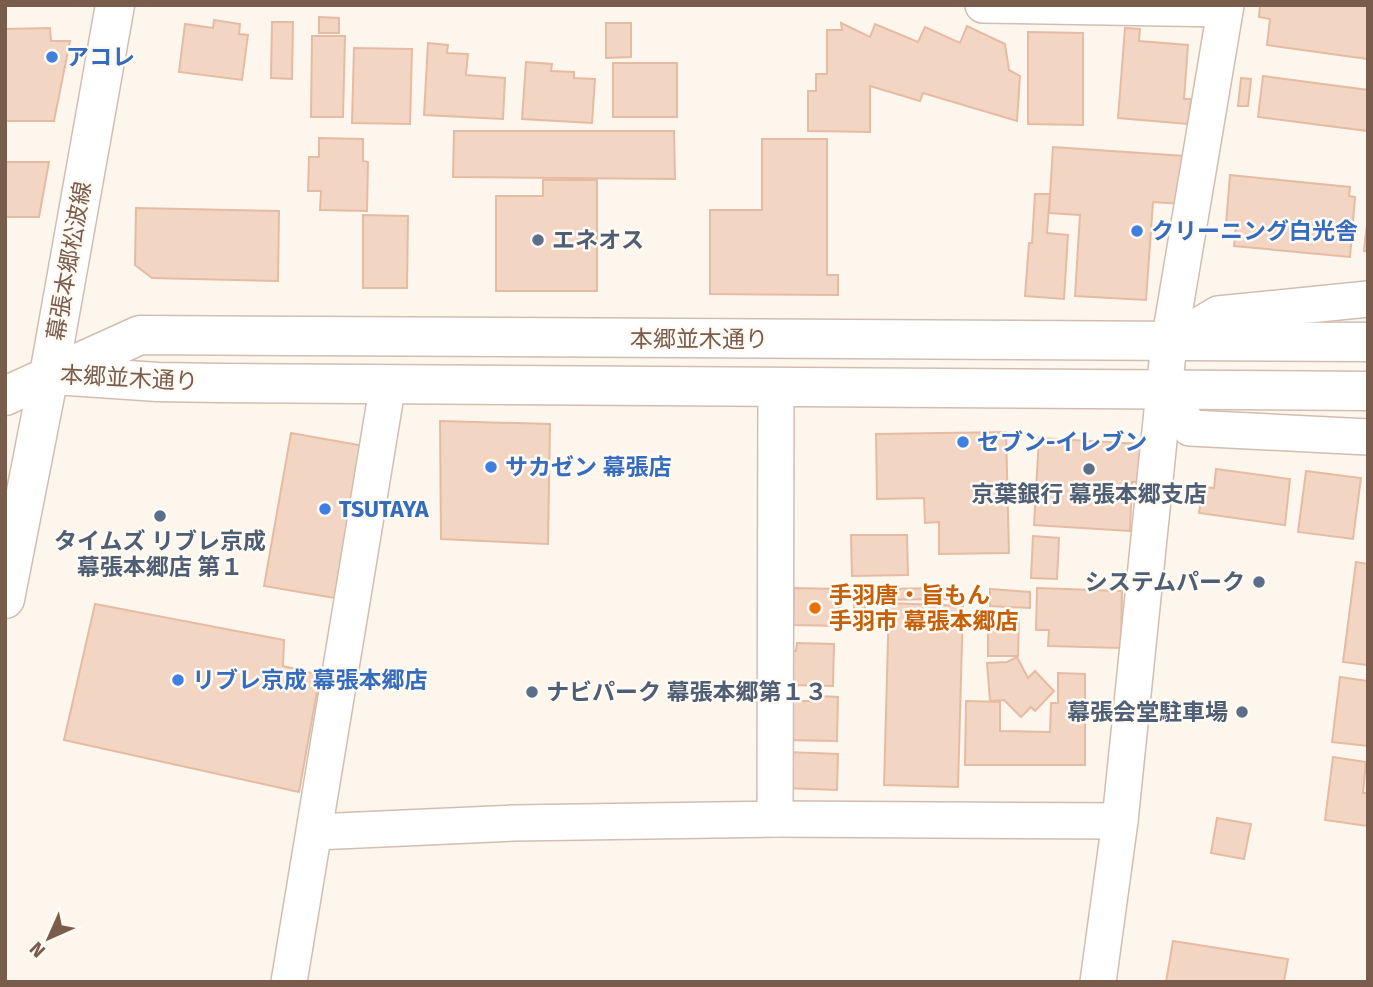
<svg xmlns="http://www.w3.org/2000/svg" width="1373" height="987" font-family="'Fira Sans','Noto Sans JP',sans-serif">
<rect width="100%" height="100%" fill="#fdf6ec"/>
<g fill="#f3d5c3" stroke="#e6bba3" stroke-width="2">
<polygon points="1260,5 1368,5 1368,59 1267,45 1270,19 1259,17"/>
<polygon points="319,17 339,18 339,33 319,33"/>
<polygon points="214,20 240,24 239,34 248,35 242,80 179,72 185,24 213,28"/>
<polygon points="272,22 293,22 292,79 271,78"/>
<polygon points="606,23 631,23 631,57 606,58"/>
<polygon points="841,23 870,37 875,24 918,42 925,27 960,43 967,26 1005,44 1009,70 1020,76 1017,121 923,93 920,101 870,86 870,132 808,131 808,91 816,91 816,74 827,74 827,30 842,30"/>
<polygon points="50,28 51,41 70,41 54,121 5,121 5,29"/>
<polygon points="1125,28 1140,29 1139,41 1188,45 1184,99 1191,99 1188,124 1118,118"/>
<polygon points="1028,32 1083,33 1083,125 1028,124"/>
<polygon points="312,36 345,36 343,117 311,117"/>
<polygon points="428,43 448,45 447,53 468,54 466,75 505,78 503,119 424,115"/>
<polygon points="354,48 412,49 410,124 352,123"/>
<polygon points="526,62 552,64 551,71 574,72 574,78 595,79 592,123 522,119"/>
<rect x="613" y="63" width="64" height="54"/>
<polygon points="1263,76 1368,90 1368,131 1258,117"/>
<polygon points="1241,78 1251,79 1248,106 1238,106"/>
<polygon points="454,131 674,131 675,179 453,177"/>
<polygon points="319,138 363,139 363,161 368,162 367,211 320,210 321,191 308,191 309,157 319,157"/>
<polygon points="762,139 827,139 827,275 838,275 838,295 710,294 710,210 762,210"/>
<polygon points="1053,147 1184,156 1182,204 1153,202 1146,300 1075,296 1080,215 1049,213"/>
<polygon points="5,162 49,162 39,217 5,217"/>
<polygon points="1230,175 1350,187 1349,196 1355,197 1350,257 1234,246 1236,225 1226,224"/>
<polygon points="543,180 597,180 597,291 496,291 496,196 543,196"/>
<polygon points="1035,194 1050,194 1047,233 1068,235 1064,299 1025,296 1029,243 1032,243"/>
<polygon points="136,208 279,211 278,281 152,278 135,265"/>
<polygon points="363,215 408,216 407,288 363,288"/>
<polygon points="1368,215 1368,252 1364,251"/>
<polygon points="440,421 550,424 548,544 441,539"/>
<polygon points="1006,432 1009,553 939,554 939,522 925,523 924,498 877,499 876,434"/>
<polygon points="291,433 370,447 341,599 264,586"/>
<polygon points="1039,438 1141,444 1139,482 1132,482 1130,531 1034,525"/>
<polygon points="1216,469 1290,479 1285,525 1199,513 1203,487 1214,488"/>
<polygon points="1306,471 1361,478 1353,539 1298,532"/>
<polygon points="851,535 907,535 908,575 852,576"/>
<polygon points="1033,536 1059,538 1057,579 1031,578"/>
<polygon points="1356,562 1368,564 1368,665 1343,662"/>
<polygon points="794,588 840,589 839,626 793,625"/>
<polygon points="855,588 866,588 865,610 854,610"/>
<polygon points="947,588 947,599 876,600 876,589"/>
<polygon points="1037,588 1122,591 1121,648 1048,646 1049,630 1036,630"/>
<polygon points="990,589 1030,592 1030,608 990,606"/>
<polygon points="889,603 963,606 958,787 884,785"/>
<polygon points="95,604 284,640 283,666 320,675 299,792 64,740"/>
<polygon points="988,613 1019,613 1018,656 988,656"/>
<polygon points="797,643 834,644 833,686 785,685 786,651 796,651"/>
<polygon points="1017,657 1028,678 1035,671 1054,691 1035,711 1031,707 1021,717 1004,700 990,701 987,663 1007,662"/>
<polygon points="1058,673 1085,674 1085,765 965,765 966,701 1000,702 1000,731 1050,732 1051,703 1058,703"/>
<polygon points="1340,677 1368,681 1368,746 1332,742"/>
<polygon points="819,696 838,697 837,741 784,740 786,701 819,701"/>
<polygon points="786,752 838,754 837,790 784,788"/>
<polygon points="1333,757 1366,762 1363,793 1368,793 1368,826 1325,820"/>
<polygon points="1217,818 1251,824 1244,859 1211,853"/>
<polygon points="1173,941 1288,959 1284,982 1166,982"/>
</g>
<g fill="none" stroke-linecap="round" stroke-linejoin="round">
<g stroke="#d1beb0" stroke-width="38">
<g id="minor">
<polyline points="983,5 1225,9"/>
<polyline points="1169,343 1218,314 1368,299"/>
<polyline points="1165,389 1190,428 1368,437"/>
<polyline points="775,819 776,386"/>
<polyline points="315,832 514,823 775,819 1120,821"/>
<polyline points="289,982 388,383"/>
<polyline points="1098,982 1120,821 1169,343 1226,5"/>
</g>
</g>
<g stroke="#d1beb0" stroke-width="41">
<g id="tertiary">
<polyline points="54,375 158,382 220,383 1368,391"/>
<polyline points="5,396 140,335 1368,342"/>
<polyline points="5,599 49,375 115,5"/>
</g>
</g>
<use href="#minor" stroke="#fff" stroke-width="35"/>
<use href="#tertiary" stroke="#fff" stroke-width="38"/>
</g>
<g fill="#3f7fe0" stroke="#fffaf3" stroke-width="2.5">
<circle cx="52" cy="57" r="7"/>
<circle cx="1137" cy="231" r="7"/>
<circle cx="963" cy="442" r="7"/>
<circle cx="491" cy="467" r="7"/>
<circle cx="325" cy="509" r="7"/>
<circle cx="178" cy="680" r="7"/>
</g>
<g fill="#5c6f8a" stroke="#fffaf3" stroke-width="2.5">
<circle cx="538" cy="240" r="7"/>
<circle cx="1089" cy="469" r="7"/>
<circle cx="160" cy="516" r="7"/>
<circle cx="1259" cy="582" r="7"/>
<circle cx="532" cy="692" r="7"/>
<circle cx="1242" cy="712" r="7"/>
</g>
<circle fill="#e8710a" stroke="#fffaf3" stroke-width="2.5" cx="815" cy="608" r="7"/>
<g text-anchor="middle" dominant-baseline="central" stroke-width="5" stroke-linejoin="round" paint-order="stroke">
<g font-size="23" font-weight="bold" fill="#366cbe" stroke="#fffaf3" text-anchor="start">
<text x="66" y="57">アコレ</text>
<text x="1151" y="231">クリーニング白光舎</text>
<text x="977" y="442">セブン-イレブン</text>
<text x="505" y="467">サカゼン 幕張店</text>
<text x="339" y="509">TSUTAYA</text>
<text x="192" y="680">リブレ京成 幕張本郷店</text>
</g>
<g font-size="23" font-weight="bold" fill="#4e5e75" stroke="#fffaf3" text-anchor="start">
<text x="552" y="240">エネオス</text>
<text x="1089" y="494" text-anchor="middle">京葉銀行 幕張本郷支店</text>
<text x="160" y="541" text-anchor="middle">タイムズ リブレ京成<tspan x="160" dy="26">幕張本郷店 第１</tspan></text>
<text x="1245" y="582" text-anchor="end">システムパーク</text>
<text x="546" y="692">ナビパーク 幕張本郷第１３</text>
<text x="1228" y="712" text-anchor="end">幕張会堂駐車場</text>
</g>
<g font-size="23" fill="#7a5c4d" stroke="#fffaf3">
<text transform="translate(69 261) rotate(-80)">幕張本郷松波線</text>
<text x="699" y="339">本郷並木通り</text>
<text transform="translate(129 378) rotate(3)">本郷並木通り</text>
</g>
<g font-size="23" font-weight="bold" fill="#c56008" stroke="#fffaf3" text-anchor="start">
<text x="829" y="595">手羽唐・旨もん<tspan x="829" dy="26">手羽市 幕張本郷店</tspan></text>
</g>
</g>
<rect width="1373" height="987" fill="none" stroke="#7a5c4d" stroke-width="14"/>
<g transform="translate(49 938) rotate(225)" stroke="#fffaf3" stroke-width="5" paint-order="stroke">
<path d="M0-5L12 26L0 18L-12 26Z" fill="#7a5c4d"/>
<text y="-10" font-size="19" font-weight="bold" text-anchor="middle" fill="#7a5c4d">N</text>
</g>
</svg>
